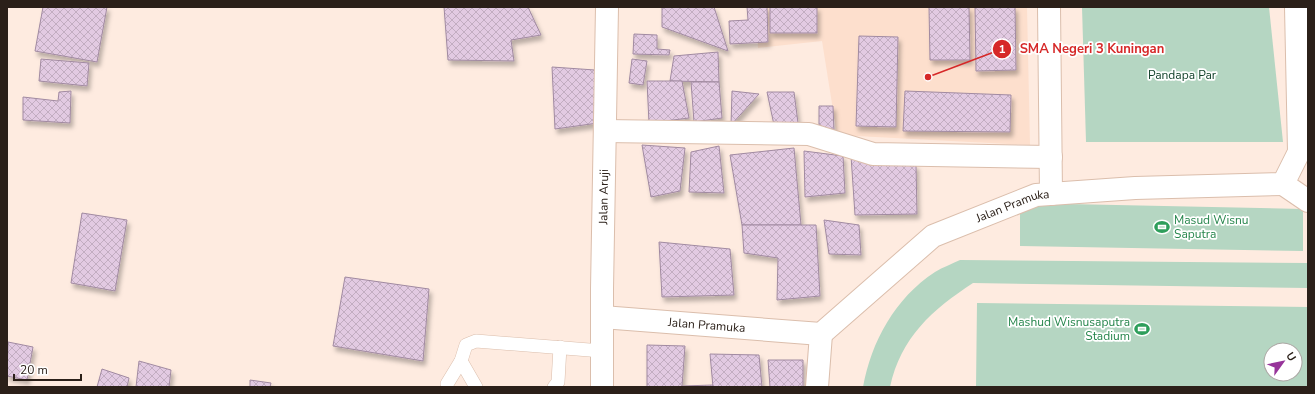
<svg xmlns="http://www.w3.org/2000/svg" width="1315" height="394" font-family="'Nunito Sans',sans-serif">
<defs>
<pattern id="building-cross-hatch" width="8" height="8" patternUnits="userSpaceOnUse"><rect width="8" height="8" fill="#e2cae2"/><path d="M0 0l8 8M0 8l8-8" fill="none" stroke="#c2adc1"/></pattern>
<filter id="shadow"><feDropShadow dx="2.5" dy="4.5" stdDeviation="2" flood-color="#0004"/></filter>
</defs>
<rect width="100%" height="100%" fill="#feebe0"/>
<polygon fill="#fddfcd" points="755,7 1027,7 1030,145 837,135 822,41 758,48"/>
<g fill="#b5d6c2" fill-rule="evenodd">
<polygon points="1082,7 1269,7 1283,142 1086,142"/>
<polygon points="1020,203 1303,209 1303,251 1020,246"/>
<path d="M960,260L1308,263V288L973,283C932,310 901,337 890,387H863C871,342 895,298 935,272C943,267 952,264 960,260Z"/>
<path d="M977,303L1308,307V387H976ZM1271,350H1295V374H1271Z"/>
</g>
<g fill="url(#building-cross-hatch)" stroke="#a18aa1" filter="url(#shadow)">
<polygon points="43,7 107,7 97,62 35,51"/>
<polygon points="444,7 528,7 541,35 511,40 514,61 448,60"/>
<polygon points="662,7 714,7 728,51 662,27"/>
<polygon points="747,7 767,7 768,42 730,44 729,21 748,20"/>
<rect x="770" y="7" width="47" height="26"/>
<polygon points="929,7 969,7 970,60 930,60"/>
<polygon points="975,7 1015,7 1016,70 976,71"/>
<polygon points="634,34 657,35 657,49 670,50 669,55 633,54"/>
<polygon points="859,36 898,37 896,127 856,126"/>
<polygon points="718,52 719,82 670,81 674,56"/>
<polygon points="41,59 89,63 87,86 39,81"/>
<polygon points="632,59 647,61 643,85 629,83"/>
<polygon points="552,67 595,70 598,123 555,129"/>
<polygon points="647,81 682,81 689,118 649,123"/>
<polygon points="691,82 719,82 722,118 694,122"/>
<polygon points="71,91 70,123 23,120 23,97 58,101 59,92"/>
<polygon points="732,91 759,94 731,125"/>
<polygon points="905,91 1011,95 1010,132 903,131"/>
<polygon points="767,92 794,92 798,123 774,125"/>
<polygon points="819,106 833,106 834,132 819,132"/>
<polygon points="642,145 685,148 680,191 651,197"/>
<polygon points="719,146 724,193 689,192 691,152"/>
<polygon points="794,148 801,225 742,225 730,155"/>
<polygon points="804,151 843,156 845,193 805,197"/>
<polygon points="851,156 916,165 917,214 855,215"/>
<polygon points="82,213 127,220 115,291 71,283"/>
<polygon points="824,220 859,225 861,255 829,254"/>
<polygon points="742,225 816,225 820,296 777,300 778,258 744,253"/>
<polygon points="659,242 730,249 734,295 662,297"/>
<polygon points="345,277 429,289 423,361 333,346"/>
<polygon points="8,342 33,347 27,380 7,376"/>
<polygon points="647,345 685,346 682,386 713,385 713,387 647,387"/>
<polygon points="710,354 759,355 762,387 713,387"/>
<polygon points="768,360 803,360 803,387 770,387"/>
<polygon points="139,361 171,370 169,387 136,387"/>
<polygon points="102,369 129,378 127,387 97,387"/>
<polygon points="250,380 271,383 270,387 250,387"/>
</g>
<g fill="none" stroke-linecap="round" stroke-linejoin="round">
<g stroke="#dbbeac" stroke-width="14">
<g id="service">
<polyline points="461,361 476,387"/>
<polyline points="447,384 461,361 466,345 476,341 602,351"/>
<polyline points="554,387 558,382 560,347"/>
</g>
</g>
<g stroke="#dbbeac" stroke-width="24">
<g id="minor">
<polyline points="1049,7 1051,194"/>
<polyline points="605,131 809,134 873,154 1051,157"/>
<polyline points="1283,184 1308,201"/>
<path id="s1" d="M602,317L821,334L933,236L1036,195L1135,188L1283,184L1299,152L1296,7"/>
<polyline points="817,387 821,334"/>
</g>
</g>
<g stroke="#dbbeac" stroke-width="24">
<g id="tertiary">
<path id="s2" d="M602,387V289L607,7"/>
</g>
</g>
<use href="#service" stroke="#fff" stroke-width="13"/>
<use href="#minor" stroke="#fff" stroke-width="22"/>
<use href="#tertiary" stroke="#fff" stroke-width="22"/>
</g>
<defs>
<g id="stadium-bare" transform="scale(1.2)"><path d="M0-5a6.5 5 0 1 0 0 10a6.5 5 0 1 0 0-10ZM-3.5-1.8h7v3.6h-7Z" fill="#2e9e5b" stroke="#fff" stroke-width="2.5" paint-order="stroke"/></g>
</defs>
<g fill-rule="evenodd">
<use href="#stadium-bare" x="1162" y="227"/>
<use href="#stadium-bare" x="1142" y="329"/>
</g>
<g text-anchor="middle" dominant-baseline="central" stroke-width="3.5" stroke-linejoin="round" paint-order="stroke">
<g font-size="12" fill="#12422a" stroke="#fff">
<text x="1182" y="75">Pandapa Par</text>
</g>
<g font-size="12" fill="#2b2019" stroke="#fff">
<text stroke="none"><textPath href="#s2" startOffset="190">Jalan Aruji</textPath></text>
<text stroke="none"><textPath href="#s1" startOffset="454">Jalan Pramuka</textPath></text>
<text stroke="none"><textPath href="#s1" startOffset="105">Jalan Pramuka</textPath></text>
</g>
<g font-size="12" fill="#27864d" stroke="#fff" text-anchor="start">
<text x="1174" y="220">Masud Wisnu<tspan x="1174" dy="14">Saputra</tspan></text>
<text x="1130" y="322" text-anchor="end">Mashud Wisnusaputra<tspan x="1130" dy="14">Stadium</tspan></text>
</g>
</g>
<path fill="none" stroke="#d62828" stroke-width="1.5" d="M928 77L1002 49"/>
<g fill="#d62828" stroke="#fff" stroke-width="1.5">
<circle cx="928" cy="77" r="4"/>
<circle cx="1002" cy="49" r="10"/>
</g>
<g font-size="12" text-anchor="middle" font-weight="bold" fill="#fff">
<text x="1002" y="53">1</text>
</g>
<g font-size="13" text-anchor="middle" font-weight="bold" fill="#d62828" stroke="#fff" stroke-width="3.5" stroke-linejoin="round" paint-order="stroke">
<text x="1092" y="53">SMA Negeri 3 Kuningan</text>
</g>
<rect width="1315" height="394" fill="none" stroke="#2b2019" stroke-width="16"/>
<g transform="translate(1283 362) rotate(57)"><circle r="19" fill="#ffffff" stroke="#aaa6a3"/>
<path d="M0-3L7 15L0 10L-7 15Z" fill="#97349a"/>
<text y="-6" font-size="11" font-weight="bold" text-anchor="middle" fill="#2b2019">U</text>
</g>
<path d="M14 374v6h67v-6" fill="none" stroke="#2b2019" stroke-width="2"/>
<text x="20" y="374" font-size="12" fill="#2b2019" stroke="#ffffff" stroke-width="3" paint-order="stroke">20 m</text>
</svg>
